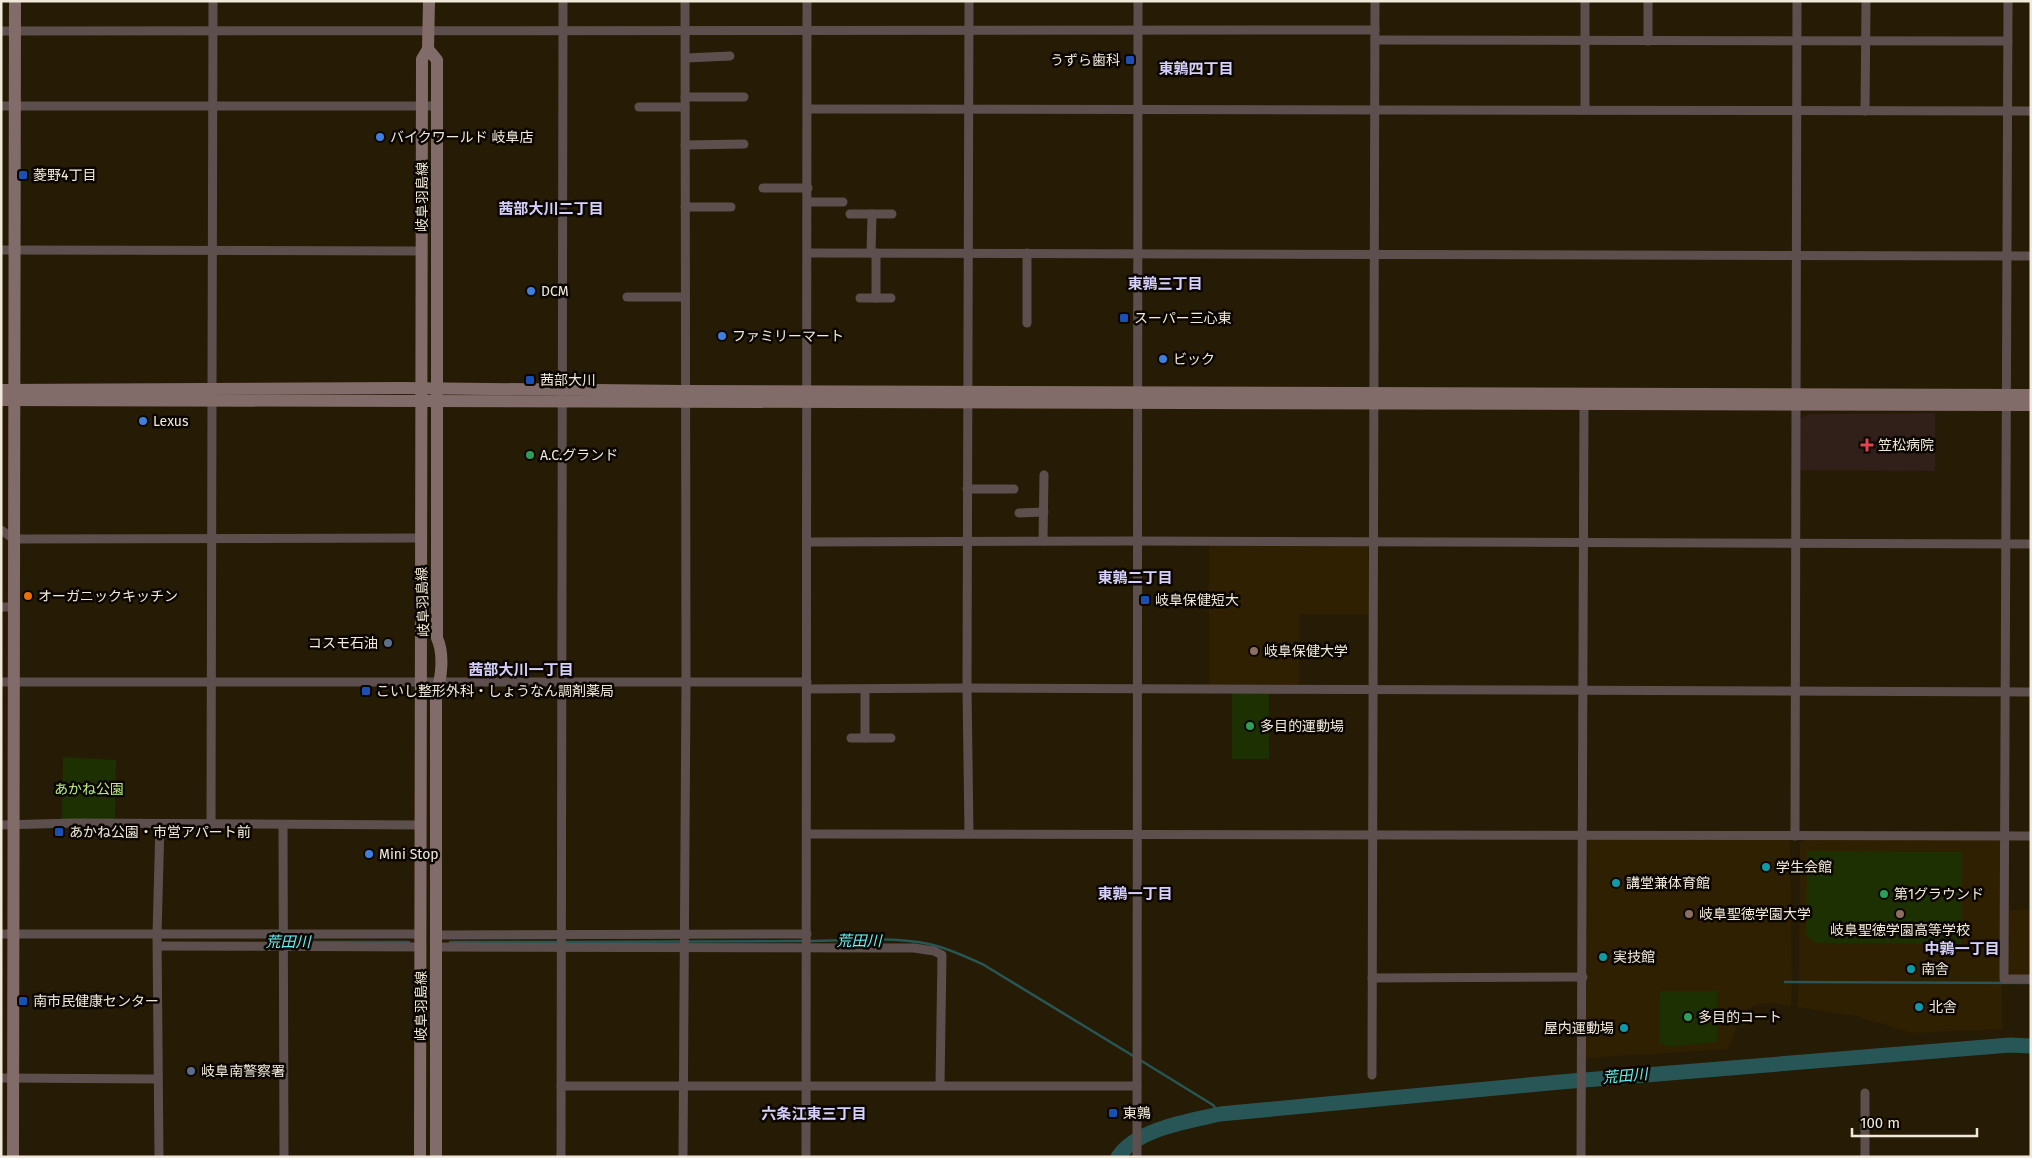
<svg xmlns="http://www.w3.org/2000/svg" width="2032" height="1158" font-family="'Fira Sans','Noto Sans JP',sans-serif">
<rect width="100%" height="100%" fill="#261b04"/>
<g fill="#2f2001">
<polygon points="1209,546 1368,546 1369,614 1299,614 1299,687 1209,686"/>
<polygon points="1590,839 1790,840 1792,987 1791,1006 1770,1003 1759,1004 1747,1009 1740,1019 1728,1049 1586,1058 1588,841"/>
<polygon points="1804,840 2001,840 2002,1029 1912,1033 1857,1016 1797,1007 1799,984 1800,844"/>
<polygon points="2031,909 2031,976 2013,976 2008,971 2009,910"/>
</g>
<polygon fill="#311f1a" points="1935,413 1935,471 1800,470 1799,420 1809,414"/>
<g fill="#1d3002">
<rect x="1232" y="693" width="37" height="66"/>
<polygon points="63,757 116,760 115,819 62,819"/>
<polygon points="1807,851 1962,852 1962,944 1815,943 1806,935"/>
<polygon points="1660,991 1717,991 1717,1042 1666,1047 1665,1044 1659,1044"/>
</g>
<g fill="none" stroke-linecap="round" stroke-linejoin="round">
<g stroke="#285555" stroke-width="2.5">
<path d="M809,941C848,941 890,936 929,944C948,948 967,957 984,965L1135,1057"/>
<polyline points="286,942 409,942"/>
<polyline points="450,942 558,942"/>
<polyline points="564,942 803,941"/>
<polyline points="1785,982 2031,983"/>
<polyline points="1140,1060 1213,1105 1220,1114"/>
</g>
<path stroke="#285555" stroke-width="15" d="M1118,1157C1136,1129 1189,1121 1220,1114L1560,1082L2010,1045L2031,1046"/>
<g stroke="#5d4f4d" stroke-width="9">
<polyline points="2008,1 2004,979 2031,979"/>
<polyline points="1,31 1375,30"/>
<polyline points="1375,40 2008,41"/>
<polyline points="1648,41 1648,1"/>
<polyline points="686,58 730,56"/>
<polyline points="685,97 744,97"/>
<polyline points="1,106 437,106"/>
<polyline points="639,107 685,107"/>
<polyline points="808,109 2031,111"/>
<polyline points="1585,110 1585,1"/>
<polyline points="1865,111 1866,1"/>
<polyline points="685,145 744,144"/>
<polyline points="763,188 808,188"/>
<polyline points="808,202 843,202"/>
<polyline points="685,207 731,207"/>
<polyline points="850,214 892,214"/>
<polyline points="1,250 421,251"/>
<polyline points="808,253 2031,256"/>
<polyline points="871,253 872,214"/>
<polyline points="627,297 685,297"/>
<polyline points="860,298 891,298"/>
<polyline points="876,298 876,253"/>
<polyline points="1027,323 1027,253"/>
<polyline points="212,390 213,1"/>
<polyline points="967,489 1014,489"/>
<polyline points="1019,513 1044,512"/>
<polyline points="1,530 14,539 421,538"/>
<polyline points="1043,541 1044,475"/>
<polyline points="807,542 1137,541 2031,544"/>
<polyline points="1,607 14,607"/>
<polyline points="1,682 807,682"/>
<polyline points="807,689 967,688 2031,692"/>
<polyline points="851,738 891,738"/>
<polyline points="865,738 865,689"/>
<polyline points="1,825 74,823 421,825"/>
<polyline points="211,825 212,400"/>
<polyline points="283,826 284,1157"/>
<polyline points="807,834 2031,836"/>
<polyline points="969,834 967,688 969,1"/>
<polyline points="1795,836 1797,1"/>
<polyline points="1,934 420,934"/>
<polyline points="436,935 807,934"/>
<polyline points="158,946 420,947"/>
<polyline points="436,947 914,948 934,951 942,955 940,1085"/>
<polyline points="1372,978 1583,977"/>
<polyline points="1372,1075 1375,1"/>
<polyline points="1,1078 158,1079"/>
<polyline points="561,1086 1137,1086"/>
<polyline points="1865,1093 1865,1157"/>
<polyline points="159,1157 157,934 160,824"/>
<polyline points="561,1157 563,1"/>
<polyline points="683,1157 686,683 685,1"/>
<polyline points="806,1157 807,1"/>
<polyline points="1137,1157 1138,1"/>
<polyline points="1581,1157 1584,404"/>
</g>
<g stroke="#826c69" stroke-width="12">
<path d="M428,49L437,60V638C444,653 442,678 436,692V1157"/>
<polyline points="1,390 402,388 685,391 2031,395"/>
<polyline points="1,400 2031,405"/>
<polyline points="13,1157 15,1"/>
<polyline points="420,1157 422,59 428,49 429,1"/>
</g>
</g>
<g fill="#1a4fb4" stroke="#0b0601" stroke-width="2">
<rect x="1125" y="55" width="10" height="10" rx="2.5"/>
<rect x="18" y="170" width="10" height="10" rx="2.5"/>
<rect x="1119" y="313" width="10" height="10" rx="2.5"/>
<rect x="525" y="375" width="10" height="10" rx="2.5"/>
<rect x="1140" y="595" width="10" height="10" rx="2.5"/>
<rect x="361" y="686" width="10" height="10" rx="2.5"/>
<rect x="54" y="827" width="10" height="10" rx="2.5"/>
<rect x="18" y="996" width="10" height="10" rx="2.5"/>
<rect x="1108" y="1108" width="10" height="10" rx="2.5"/>
</g>
<g fill="#3f7fe0" stroke="#0b0601" stroke-width="2">
<circle cx="380" cy="137" r="5"/>
<circle cx="531" cy="291" r="5"/>
<circle cx="722" cy="336" r="5"/>
<circle cx="1163" cy="359" r="5"/>
<circle cx="143" cy="421" r="5"/>
<circle cx="369" cy="854" r="5"/>
</g>
<path fill="#e0444e" stroke="#0b0601" stroke-width="2" d="M1864.5 437.5h5v5h5v5h-5v5h-5v-5h-5v-5h5z"/>
<g fill="#2e9e5b" stroke="#0b0601" stroke-width="2">
<circle cx="530" cy="455" r="5"/>
<circle cx="1250" cy="726" r="5"/>
<circle cx="1884" cy="894" r="5"/>
<circle cx="1688" cy="1017" r="5"/>
</g>
<circle fill="#e8710a" stroke="#0b0601" stroke-width="2" cx="28" cy="596" r="5"/>
<g fill="#5c6f8a" stroke="#0b0601" stroke-width="2">
<circle cx="388" cy="643" r="5"/>
<circle cx="191" cy="1071" r="5"/>
</g>
<g fill="#8d6e63" stroke="#0b0601" stroke-width="2">
<circle cx="1254" cy="651" r="5"/>
<circle cx="1689" cy="914" r="5"/>
<circle cx="1900" cy="914" r="5"/>
</g>
<g fill="#0f9aa8" stroke="#0b0601" stroke-width="2">
<circle cx="1766" cy="867" r="5"/>
<circle cx="1616" cy="883" r="5"/>
<circle cx="1603" cy="957" r="5"/>
<circle cx="1911" cy="969" r="5"/>
<circle cx="1919" cy="1007" r="5"/>
<circle cx="1624" cy="1028" r="5"/>
</g>
<g text-anchor="middle" dominant-baseline="central" stroke-width="5" stroke-linejoin="round" paint-order="stroke">
<g font-size="14" fill="#f1eadb" stroke="#0b0601" text-anchor="start">
<text x="1120" y="60" text-anchor="end">うずら歯科</text>
<text x="390" y="137">バイクワールド 岐阜店</text>
<text x="33" y="175">菱野4丁目</text>
<text x="541" y="291">DCM</text>
<text x="1134" y="318">スーパー三心東</text>
<text x="732" y="336">ファミリーマート</text>
<text x="1173" y="359">ビック</text>
<text x="540" y="380">茜部大川</text>
<text x="153" y="421">Lexus</text>
<text x="1878" y="445">笠松病院</text>
<text x="540" y="455">A.C.グランド</text>
<text x="38" y="596">オーガニックキッチン</text>
<text x="1155" y="600">岐阜保健短大</text>
<text x="378" y="643" text-anchor="end">コスモ石油</text>
<text x="1264" y="651">岐阜保健大学</text>
<text x="376" y="691">こいし整形外科・しょうなん調剤薬局</text>
<text x="1260" y="726">多目的運動場</text>
<text x="69" y="832">あかね公園・市営アパート前</text>
<text x="379" y="854">Mini Stop</text>
<text x="1776" y="867">学生会館</text>
<text x="1626" y="883">講堂兼体育館</text>
<text x="1894" y="894">第1グラウンド</text>
<text x="1699" y="914">岐阜聖徳学園大学</text>
<text x="1900" y="930" text-anchor="middle">岐阜聖徳学園高等学校</text>
<text x="1613" y="957">実技館</text>
<text x="1921" y="969">南舎</text>
<text x="33" y="1001">南市民健康センター</text>
<text x="1929" y="1007">北舎</text>
<text x="1698" y="1017">多目的コート</text>
<text x="1614" y="1028" text-anchor="end">屋内運動場</text>
<text x="201" y="1071">岐阜南警察署</text>
<text x="1123" y="1113">東鶉</text>
</g>
<g font-size="14" fill="#f1eadb" stroke="#0b0601">
<text transform="translate(422 197) rotate(-90)">岐阜羽島線</text>
<text transform="translate(423 602) rotate(-92)">岐阜羽島線</text>
<text transform="translate(421 1006) rotate(-90)">岐阜羽島線</text>
</g>
<g font-size="14" fill="#baf07f" stroke="#0b0601">
<text x="89" y="789">あかね公園</text>
</g>
<g font-size="15" font-weight="bold" fill="#d6d0fb" stroke="#0b0601">
<text x="1196" y="69">東鶉四丁目</text>
<text x="551" y="209">茜部大川二丁目</text>
<text x="1165" y="284">東鶉三丁目</text>
<text x="1135" y="578">東鶉二丁目</text>
<text x="521" y="670">茜部大川一丁目</text>
<text x="1135" y="894">東鶉一丁目</text>
<text x="1962" y="949">中鶉一丁目</text>
<text x="814" y="1114">六条江東三丁目</text>
</g>
<g font-size="15" font-style="italic" fill="#63f2f3" stroke="#0b0601">
<text x="859" y="941">荒田川</text>
<text x="288" y="942">荒田川</text>
<text transform="translate(1625 1076) rotate(-5)">荒田川</text>
</g>
</g>
<rect width="2032" height="1158" fill="none" stroke="#f1eadb" stroke-width="5"/>
<path d="M1852 1128v8h125v-8" fill="none" stroke="#f1eadb" stroke-width="2.5"/>
<text x="1860" y="1128" font-size="15" fill="#f1eadb" stroke="#0b0601" stroke-width="4" paint-order="stroke">100 m</text>
</svg>
